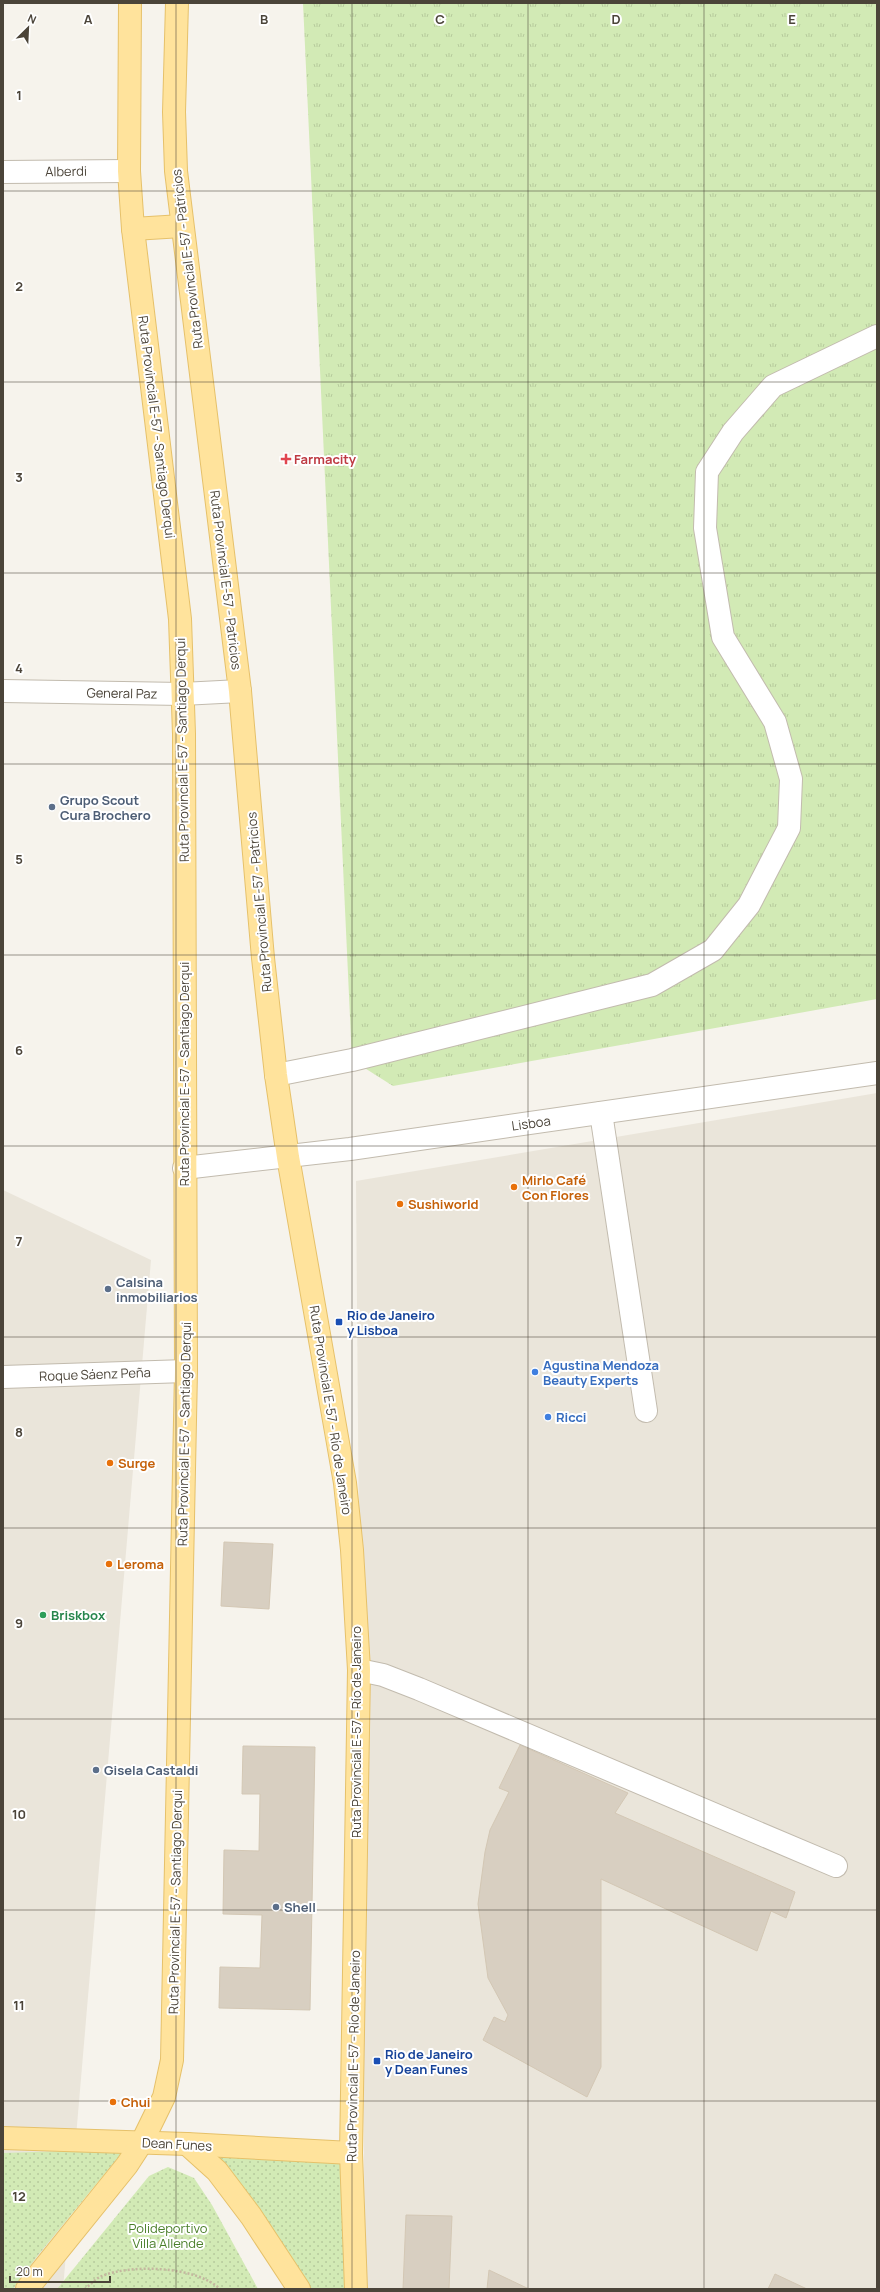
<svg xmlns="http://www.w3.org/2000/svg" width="880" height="2292" font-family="Manrope,sans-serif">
<defs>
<pattern id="grass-tufts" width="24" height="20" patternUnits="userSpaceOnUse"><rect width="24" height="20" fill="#d2eab5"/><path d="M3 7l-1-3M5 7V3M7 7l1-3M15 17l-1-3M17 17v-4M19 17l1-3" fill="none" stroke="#b6ca9c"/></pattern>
<pattern id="park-dots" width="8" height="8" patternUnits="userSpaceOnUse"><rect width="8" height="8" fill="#d2eab5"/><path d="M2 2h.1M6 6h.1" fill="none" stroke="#b6ca9c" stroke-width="1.8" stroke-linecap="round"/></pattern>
</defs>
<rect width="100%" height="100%" fill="#f6f3ec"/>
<g fill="#eae5da">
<polygon points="877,1093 877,2289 365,2289 356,1181"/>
<polygon points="3,1190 151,1260 63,2289 3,2289"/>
</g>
<polygon fill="url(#grass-tufts)" points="303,3 877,3 877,999 393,1086 352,1060"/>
<g fill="url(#park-dots)">
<polygon points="125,2149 38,2255 13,2289 3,2289 3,2153"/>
<polygon points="202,2150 345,2160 351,2289 305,2289"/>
<polygon points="168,2167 194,2178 212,2205 258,2289 57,2289 149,2176"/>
</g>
<g fill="#d8cfc1" stroke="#d3c7b4">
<polygon points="224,1542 273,1544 269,1609 221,1606"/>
<polygon points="520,1745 628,1793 615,1813 795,1892 786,1918 771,1911 757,1951 601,1879 601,2067 587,2097 483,2040 494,2017 505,2022 508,2015 488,1978 478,1904 485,1852 490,1830 509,1792 499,1788"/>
<polygon points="243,1746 315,1747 310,2010 219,2008 220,1967 260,1968 262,1915 223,1914 224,1850 259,1851 260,1794 242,1794"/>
<polygon points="406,2215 452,2216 449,2289 403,2289"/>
<polygon points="489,2270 529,2289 487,2289"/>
<polygon points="775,2274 807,2289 768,2289"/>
</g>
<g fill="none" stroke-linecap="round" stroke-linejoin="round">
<g stroke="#c2bbae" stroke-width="24">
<g id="minor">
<polyline points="3,172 129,171"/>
<polyline points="3,691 182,694 240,691"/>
<polyline points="276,1075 352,1060 652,985 713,950 749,905 789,828 791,779 775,722 723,637 705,528 707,472 733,432 773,386 877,336"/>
<polyline points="601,1113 646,1411"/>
<polyline points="184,1168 350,1149 877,1073"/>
<polyline points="3,1377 186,1371"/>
<polyline points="359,1670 383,1675 419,1689 836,1866"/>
</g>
</g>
<g stroke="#e6c16a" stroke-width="24">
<g id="major">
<polyline points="177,3 174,112 176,171 240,691 263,958 276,1075 288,1157 345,1483 352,1550 359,1670 351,2153 356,2289"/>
<polyline points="133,229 182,226"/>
<polyline points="3,2138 187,2144 351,2153"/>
<polyline points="187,2144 217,2171 251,2216 299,2289"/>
<polyline points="27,2289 127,2165 142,2142 164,2097 172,2060 186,1371 184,734 180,619 133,229 129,171 130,3"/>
</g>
</g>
<path stroke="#c4b79f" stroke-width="2.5" stroke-dasharray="2 2" stroke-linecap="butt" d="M85,2289C90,2285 96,2278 102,2276C131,2264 196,2266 220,2289"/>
<use href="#minor" stroke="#fff" stroke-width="22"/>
<use href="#major" stroke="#ffe39c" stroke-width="22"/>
</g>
<path fill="none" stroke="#4b4439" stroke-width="1" stroke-opacity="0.55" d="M176,3V2289M352,3V2289M528,3V2289M704,3V2289M3,191H877M3,382H877M3,573H877M3,764H877M3,955H877M3,1146H877M3,1337H877M3,1528H877M3,1719H877M3,1910H877M3,2101H877"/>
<path fill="#e0444e" stroke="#fff" stroke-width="1.5" d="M284 453h4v4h4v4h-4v4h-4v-4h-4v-4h4z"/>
<g fill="#5c6f8a" stroke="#fff" stroke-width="1.5">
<circle cx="52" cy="807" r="4"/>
<circle cx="108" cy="1289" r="4"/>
<circle cx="96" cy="1770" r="4"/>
<circle cx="276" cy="1907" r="4"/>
</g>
<g fill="#e8710a" stroke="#fff" stroke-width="1.5">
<circle cx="514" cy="1187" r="4"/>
<circle cx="400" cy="1204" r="4"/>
<circle cx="110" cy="1463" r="4"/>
<circle cx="109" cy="1564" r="4"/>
<circle cx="113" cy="2102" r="4"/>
</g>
<g fill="#1a4fb4" stroke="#fff" stroke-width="1.5">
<rect x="335" y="1318" width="8" height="8" rx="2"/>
<rect x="373" y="2057" width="8" height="8" rx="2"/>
</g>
<g fill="#3f7fe0" stroke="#fff" stroke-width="1.5">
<circle cx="535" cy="1372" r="4"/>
<circle cx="548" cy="1417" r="4"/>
</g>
<circle fill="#2e9e5b" stroke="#fff" stroke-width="1.5" cx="43" cy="1615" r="4"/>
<g text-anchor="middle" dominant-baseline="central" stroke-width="4" stroke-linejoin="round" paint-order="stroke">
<g font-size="13" fill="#4b4439" stroke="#fff">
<text transform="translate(66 171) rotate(-1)">Alberdi</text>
<text transform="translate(187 259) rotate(-97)">Ruta Provincial E-57 - Patricios</text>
<text transform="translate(157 427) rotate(83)">Ruta Provincial E-57 - Santiago Derqui</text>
<text transform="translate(226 580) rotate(83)">Ruta Provincial E-57 - Patricios</text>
<text transform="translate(122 693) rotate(1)">General Paz</text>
<text transform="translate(182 750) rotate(-91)">Ruta Provincial E-57 - Santiago Derqui</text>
<text transform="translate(259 902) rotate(-95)">Ruta Provincial E-57 - Patricios</text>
<text transform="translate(184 1074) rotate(-90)">Ruta Provincial E-57 - Santiago Derqui</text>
<text transform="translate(531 1123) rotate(-8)">Lisboa</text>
<text transform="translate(95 1374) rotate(-2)">Roque Sáenz Peña</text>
<text transform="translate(331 1410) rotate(81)">Ruta Provincial E-57 - Río de Janeiro</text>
<text transform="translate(184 1434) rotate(-89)">Ruta Provincial E-57 - Santiago Derqui</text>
<text transform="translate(356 1732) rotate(-90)">Ruta Provincial E-57 - Río de Janeiro</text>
<text transform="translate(175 1902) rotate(-89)">Ruta Provincial E-57 - Santiago Derqui</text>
<text transform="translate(353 2056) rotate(-89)">Ruta Provincial E-57 - Río de Janeiro</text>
<text transform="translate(177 2144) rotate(3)">Dean Funes</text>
</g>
<g font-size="13" font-weight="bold" fill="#be3a42" stroke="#fff" text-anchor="start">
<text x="294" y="459">Farmacity</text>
</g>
<g font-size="13" font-weight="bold" fill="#4e5e75" stroke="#fff" text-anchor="start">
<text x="60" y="800">Grupo Scout<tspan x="60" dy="15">Cura Brochero</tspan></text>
<text x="116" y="1282">Calsina<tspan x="116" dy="15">inmobiliarios</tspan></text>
<text x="104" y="1770">Gisela Castaldi</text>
<text x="284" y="1907">Shell</text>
</g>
<g font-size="13" font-weight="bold" fill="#c56008" stroke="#fff" text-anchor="start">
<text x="522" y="1180">Mirlo Café<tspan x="522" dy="15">Con Flores</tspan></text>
<text x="408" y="1204">Sushiworld</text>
<text x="118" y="1463">Surge</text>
<text x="117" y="1564">Leroma</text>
<text x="121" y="2102">Chui</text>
</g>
<g font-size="13" font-weight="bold" fill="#164399" stroke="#fff" text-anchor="start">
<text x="347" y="1315">Rio de Janeiro<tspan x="347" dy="15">y Lisboa</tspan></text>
<text x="385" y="2054">Rio de Janeiro<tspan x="385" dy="15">y Dean Funes</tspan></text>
</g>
<g font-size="13" font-weight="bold" fill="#366cbe" stroke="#fff" text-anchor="start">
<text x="543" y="1365">Agustina Mendoza<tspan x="543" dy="15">Beauty Experts</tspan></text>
<text x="556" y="1417">Ricci</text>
</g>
<g font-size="13" font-weight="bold" fill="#27864d" stroke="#fff" text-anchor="start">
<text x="51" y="1615">Briskbox</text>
</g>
<g font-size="13" fill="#4a7f2a" stroke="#fff">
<text x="168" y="2228">Polideportivo<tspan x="168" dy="15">Villa Allende</tspan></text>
</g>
</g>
<g font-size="13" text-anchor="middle" font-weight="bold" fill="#4b4439" stroke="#fff" stroke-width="4" stroke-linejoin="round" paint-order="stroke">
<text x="88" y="24">A</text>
<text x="264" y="24">B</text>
<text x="440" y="24">C</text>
<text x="616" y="24">D</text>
<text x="792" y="24">E</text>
<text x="19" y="100">1</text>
<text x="19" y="291">2</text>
<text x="19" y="482">3</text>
<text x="19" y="673">4</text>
<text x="19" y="864">5</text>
<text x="19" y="1055">6</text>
<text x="19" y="1246">7</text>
<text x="19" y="1437">8</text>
<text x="19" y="1628">9</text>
<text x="19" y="1819">10</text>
<text x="19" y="2010">11</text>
<text x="19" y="2201">12</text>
</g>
<rect width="880" height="2292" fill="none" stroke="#4b4439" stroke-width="8"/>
<g transform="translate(28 28) rotate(24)" stroke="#ffffff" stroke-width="3" paint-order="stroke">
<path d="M0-3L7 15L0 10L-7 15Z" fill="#4b4439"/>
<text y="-6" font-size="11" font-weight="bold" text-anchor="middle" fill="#4b4439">N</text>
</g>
<path d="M10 2276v6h100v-6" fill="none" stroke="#4b4439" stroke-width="2"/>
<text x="16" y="2276" font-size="12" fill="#4b4439" stroke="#ffffff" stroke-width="3" paint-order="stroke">20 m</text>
</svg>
